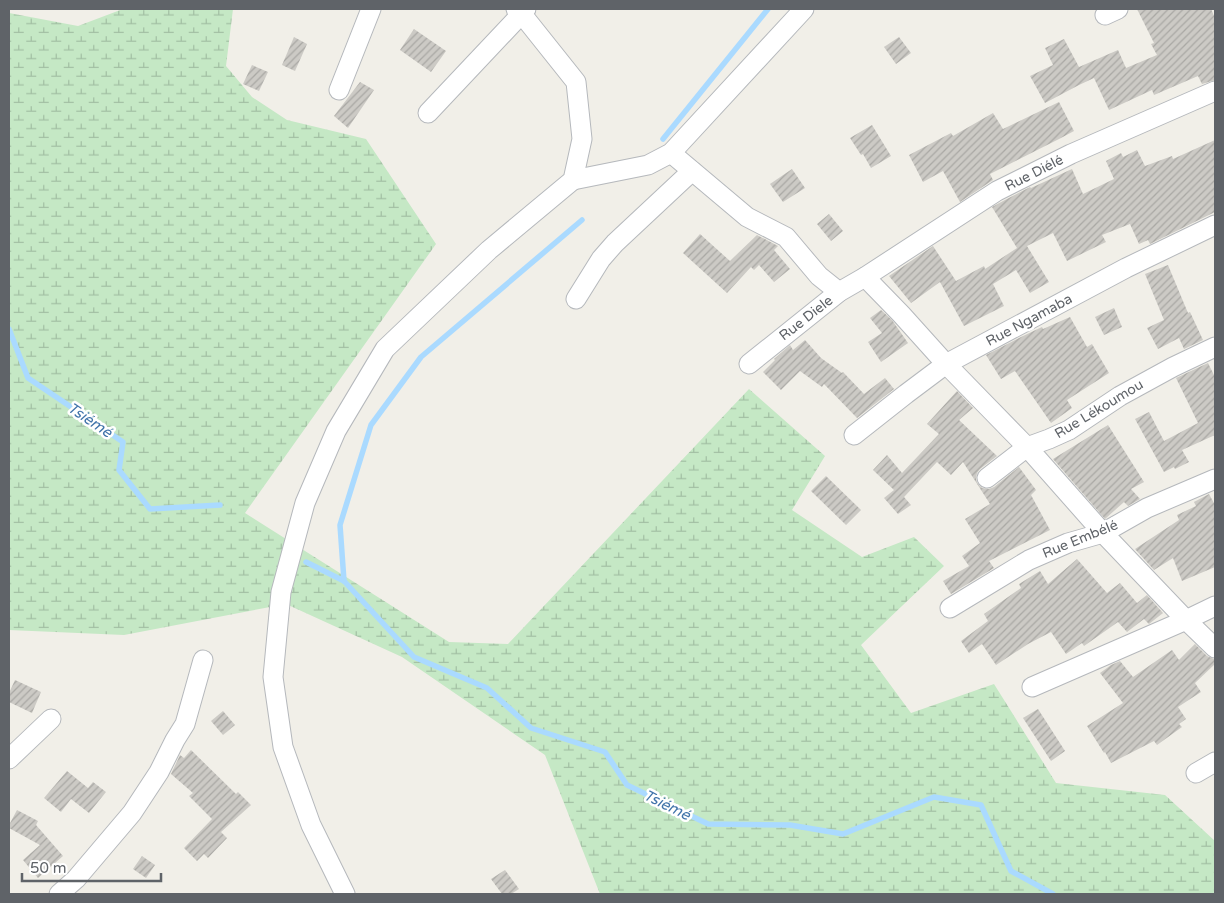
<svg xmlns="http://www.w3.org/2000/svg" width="1224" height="903" font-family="'Varela Round',sans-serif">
<defs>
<pattern id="wetland-marsh" width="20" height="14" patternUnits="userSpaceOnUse" patternTransform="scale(1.25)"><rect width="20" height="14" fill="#c5e8c5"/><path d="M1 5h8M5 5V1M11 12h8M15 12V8" fill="none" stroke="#a3c0a4"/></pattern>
<pattern id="building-hatch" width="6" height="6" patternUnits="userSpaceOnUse" patternTransform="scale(1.25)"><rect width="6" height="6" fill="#cccac5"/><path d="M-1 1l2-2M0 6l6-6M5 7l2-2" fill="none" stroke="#a9a8a4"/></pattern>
</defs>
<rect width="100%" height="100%" fill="#f1efe8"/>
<polygon fill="url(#wetland-marsh)" points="123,9 233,9 226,66 252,97 287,120 366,139 436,244 245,513 449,642 508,644 749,389 825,456 792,510 862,557 914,537 944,566 861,645 911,713 994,684 1056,783 1165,795 1215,841 1215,894 600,894 545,755 402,657 286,604 124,635 9,630 9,13 78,26"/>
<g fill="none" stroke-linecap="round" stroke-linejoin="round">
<g stroke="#aadaff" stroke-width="5.5">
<polyline points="663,139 768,9"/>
<polyline points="9,329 28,378 123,442 119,470 150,509 220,505"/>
<polyline points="306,562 344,581 414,657 487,688 531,728 605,752 627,785 708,824 790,825 843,834 934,797 981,805 1011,871 1053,894"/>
<polyline points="344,581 340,525 371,425 421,357 582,220"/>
</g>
</g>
<g fill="url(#building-hatch)">
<polygon points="1137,9 1211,9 1215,18 1215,80 1202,84 1198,76 1154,95 1152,90 1109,110 1094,78 1079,85 1045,103 1030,76 1053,65 1045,48 1064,39 1079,67 1118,50 1126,68 1157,55 1151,44 1154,43"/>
<polygon points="414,29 446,51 431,72 400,50"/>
<polygon points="294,37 307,44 295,71 282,65"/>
<polygon points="899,37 911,53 896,64 884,47"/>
<polygon points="252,65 268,72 259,91 243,84"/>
<polygon points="360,82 374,90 348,128 334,116"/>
<polygon points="1059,102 1074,131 1059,139 990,174 993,180 960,202 943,171 923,182 909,155 951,133 953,136 993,113 1003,129"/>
<polygon points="872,125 891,156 871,168 863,154 861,155 850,138"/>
<polygon points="1215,140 1215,212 1150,244 1148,240 1139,244 1130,224 1102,235 1106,242 1067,261 1053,233 1027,246 1049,282 1030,293 1016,270 993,284 1004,306 964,326 940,282 911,303 889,276 933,246 956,281 984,266 985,269 1017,248 992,207 1003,201 1030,187 1031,188 1072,169 1083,194 1114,179 1106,161 1121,153 1123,157 1137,150 1145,166 1172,156 1173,159"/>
<polygon points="792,169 805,188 783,202 770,184"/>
<polygon points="829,214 843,231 831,241 817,224"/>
<polygon points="700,234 730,261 757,235 778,246 774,250 790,269 774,282 759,265 754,270 751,267 727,293 683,253"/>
<polygon points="1168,265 1188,313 1190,312 1203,340 1184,349 1179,338 1158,349 1147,328 1164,320 1145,274"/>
<polygon points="1114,308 1122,327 1104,335 1095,317"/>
<polygon points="881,310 892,320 908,343 881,362 868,342 882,333 870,318"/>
<polygon points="1070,317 1087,347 1092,344 1109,373 1067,400 1072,408 1051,423 1015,371 1001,379 986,355 1021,337 1042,327 1043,329"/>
<polygon points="805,340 821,358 842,373 843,372 864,394 885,378 894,389 857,418 824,384 822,387 800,371 781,390 763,372 775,360 774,359 790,345 793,350"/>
<polygon points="1208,363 1215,377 1215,435 1182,450 1189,462 1175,469 1174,467 1164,472 1135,419 1149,412 1164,441 1198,423 1176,378"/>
<polygon points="957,391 973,408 959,420 997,456 980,469 977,473 976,479 978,484 982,488 989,489 994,487 1019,467 1036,490 1031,495 1050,530 989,561 994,568 951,594 943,581 969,566 962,556 980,543 965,519 990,504 963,462 951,475 937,462 904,497 911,505 898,514 884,498 894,490 873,470 887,455 902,473 939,434 927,424"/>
<polygon points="1108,425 1144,482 1131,489 1140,499 1128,506 1124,502 1105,519 1053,459"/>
<polygon points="826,476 861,510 846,525 811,491"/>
<polygon points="1209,494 1215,505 1215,567 1182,581 1173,558 1154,570 1135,549 1179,520 1177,515 1196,506 1194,502"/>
<polygon points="1077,559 1107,593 1120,583 1137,603 1147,595 1163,613 1149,624 1144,619 1127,632 1118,622 1084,646 1082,643 1066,654 1051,632 1028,644 996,665 982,644 969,653 961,641 988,621 984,614 1021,588 1019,584 1040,571 1048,584"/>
<polygon points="1195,644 1207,656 1214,659 1215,660 1215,664 1195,683 1201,692 1178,707 1186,719 1179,724 1182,727 1157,745 1154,741 1111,763 1105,752 1104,753 1087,726 1123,703 1100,673 1111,665 1120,661 1133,677 1172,650 1179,660"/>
<polygon points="15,680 41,692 32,713 9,702 9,693"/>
<polygon points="1038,709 1065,751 1051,761 1023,718"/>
<polygon points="223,711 235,725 223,735 211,721"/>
<polygon points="191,750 236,794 238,792 251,805 221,832 227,838 208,858 204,854 197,861 184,848 212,819 189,796 193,793 171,774 180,755 184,758"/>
<polygon points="67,771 88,788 93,782 106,792 89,813 71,799 61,812 44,798"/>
<polygon points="17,810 38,821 36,825 63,856 38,878 23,860 40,845 9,828 9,825"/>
<polygon points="142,856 155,865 146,878 133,869"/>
<polygon points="505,870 519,889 511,894 502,894 491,879"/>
</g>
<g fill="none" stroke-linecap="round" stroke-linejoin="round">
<g stroke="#b5b8bc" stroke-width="21">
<g id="street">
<polyline points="1105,15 1118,9"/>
<polyline points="339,90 371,9"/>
<polyline points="428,113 526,9"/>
<polyline points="671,153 747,217 786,237 819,276 839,292"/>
<polyline points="573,180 648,165 671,153 804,9"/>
<polyline points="865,277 901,314 946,364 1027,447 1103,533 1186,620 1215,648"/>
<polyline points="576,299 601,259 615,243 692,171"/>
<polyline points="749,364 839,292 865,277 997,191 1071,154 1215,91"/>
<polyline points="854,435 906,394 946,364 1126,268 1215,225"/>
<polyline points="987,478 1027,447 1049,439 1069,430 1120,396 1173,367 1215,347"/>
<polyline points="950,608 1029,560 1068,543 1103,533 1147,508 1215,479"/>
<polyline points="1032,687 1186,620 1215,606"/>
<polyline points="9,759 51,719"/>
<polyline points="1196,773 1215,762"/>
<polyline points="59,894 76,879 132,813 159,772 175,740 185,724 203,660"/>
<polyline points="345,894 311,825 283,747 273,677 281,592 305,503 336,431 385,349 489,250 573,180 582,139 576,82 521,13 516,9"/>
</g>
</g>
<use href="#street" stroke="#fff" stroke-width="19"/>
</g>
<g text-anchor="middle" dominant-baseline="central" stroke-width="5" stroke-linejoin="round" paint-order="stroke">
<g font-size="14" fill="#5f6368" stroke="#fff">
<text transform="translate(1034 173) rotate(-27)">Rue Diélé</text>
<text transform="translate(806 318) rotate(-38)">Rue Diele</text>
<text transform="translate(1029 320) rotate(-28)">Rue Ngamaba</text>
<text transform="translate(1099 409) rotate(-31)">Rue Lékoumou</text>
<text transform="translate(1080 539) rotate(-22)">Rue Embélé</text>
</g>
<g font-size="15" font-style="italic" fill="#4174aa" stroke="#fff">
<text transform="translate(90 420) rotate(34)">Tsiémé</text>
<text transform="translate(667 805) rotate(26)">Tsiémé</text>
</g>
</g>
<rect width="1224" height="903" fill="none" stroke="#5f6368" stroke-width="20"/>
<path d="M22 873v8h139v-8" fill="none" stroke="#5f6368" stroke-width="2.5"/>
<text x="30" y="873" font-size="15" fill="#5f6368" stroke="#ffffff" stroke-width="4" paint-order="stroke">50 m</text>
</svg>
